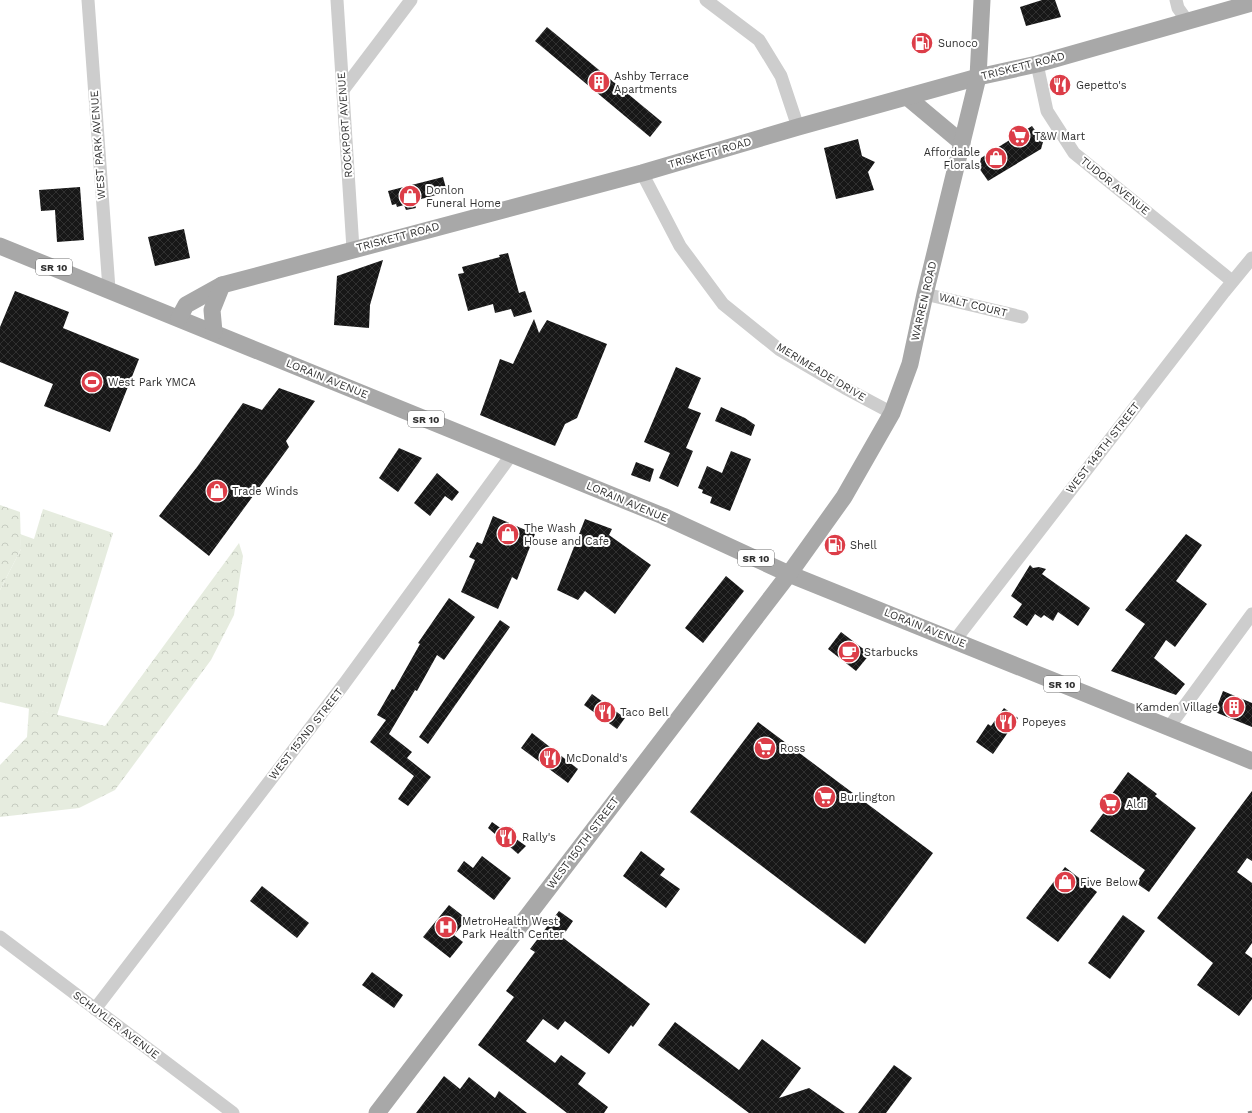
<svg xmlns="http://www.w3.org/2000/svg" width="1252" height="1113" font-family="'Work Sans',sans-serif">
<defs>
<pattern id="grass-tufts" width="24" height="20" patternUnits="userSpaceOnUse"><rect width="24" height="20" fill="#e6ecdf"/><path d="M3 7l-1-3M5 7V3M7 7l1-3M15 17l-1-3M17 17v-4M19 17l1-3" fill="none" stroke="#c6cbc0"/></pattern>
<pattern id="forest-crowns" width="20" height="18" patternUnits="userSpaceOnUse"><rect width="20" height="18" fill="#e6ecdf"/><path d="M2 6a3 3 0 1 1 6 0M12 15a3 3 0 1 1 6 0" fill="none" stroke="#c6cbc0"/></pattern>
<pattern id="building-cross-hatch" width="8" height="8" patternUnits="userSpaceOnUse"><rect width="8" height="8" fill="#171717"/><path d="M0 0l8 8M0 8l8-8" fill="none" stroke="#303030"/></pattern>
</defs>
<rect width="100%" height="100%" fill="#fff"/>
<polygon fill="url(#grass-tufts)" points="43,509 113,533 57,715 0,702 0,590 21,549 20,534 34,539"/>
<g fill="url(#forest-crowns)">
<polygon points="0,505 20,512 21,549 0,590"/>
<polygon points="239,543 243,556 234,615 211,660 115,790 79,808 0,817 0,765 27,737 29,708 105,726"/>
</g>
<g fill="url(#building-cross-hatch)">
<polygon points="1042,0 1055,0 1061,17 1026,26 1020,7"/>
<polygon points="547,27 662,122 650,137 535,41"/>
<polygon points="1032,126 1043,142 1041,149 988,181 979,168 981,158"/>
<polygon points="858,139 862,156 875,162 868,172 874,190 836,199 824,148"/>
<polygon points="443,177 447,192 414,201 416,208 406,210 404,205 397,207 396,204 392,205 388,191"/>
<polygon points="80,187 84,240 57,242 55,210 41,211 39,190"/>
<polygon points="184,229 190,258 155,266 148,237"/>
<polygon points="508,253 519,293 525,291 532,312 514,317 511,309 495,313 493,304 468,311 458,274 464,273 462,267 500,257 499,255"/>
<polygon points="383,260 370,305 369,328 334,325 337,276"/>
<polygon points="15,291 69,312 63,328 139,359 110,432 44,406 53,384 0,362 0,327"/>
<polygon points="534,319 539,333 547,320 607,344 577,418 565,424 555,446 480,415 500,359 513,364"/>
<polygon points="676,367 701,378 688,408 701,413 686,448 693,451 678,487 659,478 670,453 644,442"/>
<polygon points="279,388 315,401 286,441 289,447 209,556 159,516 197,467 243,403 262,410"/>
<polygon points="721,407 745,418 755,425 751,436 715,421"/>
<polygon points="399,448 422,458 398,492 379,478"/>
<polygon points="731,451 751,459 730,511 710,503 712,497 702,493 703,490 698,488 707,466 722,473"/>
<polygon points="636,462 654,469 650,482 631,475"/>
<polygon points="437,473 459,492 452,501 445,496 430,516 414,503"/>
<polygon points="493,516 535,534 517,580 512,577 498,609 461,592 475,560 469,557 477,542 482,544"/>
<polygon points="585,519 612,529 609,535 651,565 615,614 585,591 578,600 557,590"/>
<polygon points="1186,534 1202,545 1176,581 1207,604 1175,647 1166,640 1154,658 1185,684 1176,695 1111,671 1145,624 1125,610"/>
<polygon points="1030,565 1033,568 1039,567 1046,569 1042,574 1090,608 1078,626 1058,612 1053,621 1044,615 1041,618 1035,614 1027,626 1013,617 1022,604 1011,596"/>
<polygon points="726,576 744,591 703,643 685,628"/>
<polygon points="449,598 475,617 444,660 437,655 417,691 415,690 389,734 412,752 407,758 431,777 408,806 398,799 414,776 370,742 386,720 377,715 392,689 394,690 420,644 418,643"/>
<polygon points="500,620 510,627 428,744 419,737"/>
<polygon points="841,632 870,654 856,671 828,649"/>
<polygon points="1223,691 1252,703 1252,727 1215,712"/>
<polygon points="592,694 625,718 617,729 584,705"/>
<polygon points="1004,708 1018,718 993,754 976,742 988,724 991,726"/>
<polygon points="758,722 933,853 865,944 690,812"/>
<polygon points="532,733 578,769 568,783 521,748"/>
<polygon points="1128,772 1157,794 1155,796 1196,828 1149,892 1136,883 1145,870 1090,831 1105,811 1101,809"/>
<polygon points="1252,791 1252,861 1247,858 1237,872 1252,883 1252,943 1245,953 1252,958 1252,999 1239,1016 1197,985 1213,963 1157,918"/>
<polygon points="492,822 526,846 518,854 488,828"/>
<polygon points="641,851 665,869 660,875 680,889 666,908 623,876"/>
<polygon points="482,856 511,878 494,900 457,871 464,861 473,868"/>
<polygon points="1065,867 1097,892 1058,942 1026,918"/>
<polygon points="262,886 309,923 297,938 250,901"/>
<polygon points="449,905 467,919 454,935 463,942 450,958 423,937"/>
<polygon points="559,911 573,921 562,937 650,1004 633,1027 631,1025 609,1054 565,1021 558,1030 543,1019 526,1041 555,1063 561,1055 586,1073 578,1084 608,1107 604,1113 567,1113 478,1045 514,997 506,991 535,952 530,949"/>
<polygon points="1123,915 1145,931 1110,979 1088,963"/>
<polygon points="372,972 403,995 394,1008 362,985"/>
<polygon points="675,1022 739,1070 762,1039 801,1068 779,1098 809,1088 845,1113 749,1113 658,1045"/>
<polygon points="894,1065 912,1078 886,1113 858,1113"/>
<polygon points="444,1076 460,1089 469,1077 495,1098 499,1091 527,1113 416,1113"/>
</g>
<g fill="none" stroke-linecap="round" stroke-linejoin="round">
<g stroke="#cdcdcd" stroke-width="13">
<polyline points="88,0 109,289"/>
<polyline points="337,0 353,249"/>
<polyline points="706,0 759,40 781,76 798,127"/>
<polyline points="1176,0 1178,8 1188,22"/>
<polyline points="1037,64 1047,111 1074,153 1232,281"/>
<polyline points="343,90 411,0"/>
<polyline points="642,173 680,246 723,304 780,350 845,388 892,413"/>
<polyline points="925,294 1022,317"/>
<polyline points="955,640 1224,292 1252,258"/>
<polyline points="1169,727 1252,614"/>
<polyline points="0,937 233,1113"/>
<polyline points="95,1009 344,684 512,454"/>
</g>
<g stroke="#a8a8a8" stroke-width="17">
<polyline points="907,97 962,143"/>
<polyline points="0,246 663,516 789,574 1252,761"/>
<polyline points="179,318 186,305 222,285 642,173 798,127 978,77 1037,64 1252,3"/>
<polyline points="214,332 212,310 222,285"/>
<polyline points="377,1113 789,574 844,497 892,413 910,364 925,294 978,77 982,0"/>
</g>
<polyline stroke="#858585" stroke-width="3" stroke-dasharray="4 3" stroke-linecap="butt" points="1248,1113 1252,1112"/>
</g>
<defs>
<g id="fuel-disc" transform="scale(1.15)"><circle r="9.5" fill="#dc3d48" stroke="#fff"/><path d="M-5.5-6h7V0h2V4h1.3V-2.5L3-4.5l.8-.8L6-3V5H2.5V1h-1V6h-7ZM-4.2-4.7v3.2H.2V-4.7Z" fill="#fff"/></g>
<g id="building-disc" transform="scale(1.15)"><circle r="9.5" fill="#dc3d48" stroke="#fff"/><path d="M-4-6H4V6H1V3H-1V6H-4ZM-2.5-4.3h1.7v1.8h-1.7ZM.8-4.3h1.7v1.8H.8ZM-2.5-1h1.7V.8h-1.7ZM.8-1h1.7V.8H.8Z" fill="#fff"/></g>
<g id="restaurant-disc" transform="scale(1.15)"><circle r="9.5" fill="#dc3d48" stroke="#fff"/><path d="M-5-6h1v4h1v-4h1v4h1v-4h1v5L-1.5 .5V6h-2V.5L-5-1ZM5-6V6H3V1.5H1.5Q1.5-4 5-6Z" fill="#fff"/></g>
<g id="supermarket-disc" transform="scale(1.15)"><circle r="9.5" fill="#dc3d48" stroke="#fff"/><path d="M-6-5.5h2.5l.6 2H6L4.5 2H-2.5L-4.4-4H-6ZM-1.5 3.2a1.3 1.3 0 1 0 .1 0ZM3 3.2a1.3 1.3 0 1 0 .1 0Z" fill="#fff"/></g>
<g id="shop-disc" transform="scale(1.15)"><circle r="9.5" fill="#dc3d48" stroke="#fff"/><path d="M-5-2.5h2.3a2.7 3.5 0 0 1 5.4 0H5L5.5 6h-11ZM-1.5-2.5h3a1.5 2.3 0 0 0-3 0Z" fill="#fff"/></g>
<g id="stadium-disc" transform="scale(1.15)"><circle r="9.5" fill="#dc3d48" stroke="#fff"/><path d="M0-5a6.5 5 0 1 0 0 10a6.5 5 0 1 0 0-10ZM-3.5-1.8h7v3.6h-7Z" fill="#fff"/></g>
<g id="cafe-disc" transform="scale(1.15)"><circle r="9.5" fill="#dc3d48" stroke="#fff"/><path d="M-5.5-4.5H6V0H3Q3 3.5 0 3.5H-2.5Q-5.5 3.5-5.5 0ZM3-3.2v2h1.7v-2ZM-6 4.5H4V6H-6Z" fill="#fff"/></g>
<g id="hospital-disc" transform="scale(1.15)"><circle r="9.5" fill="#dc3d48" stroke="#fff"/><path d="M-5-5h3v3.5h4V-5h3V5h-3V1.5h-4V5h-3Z" fill="#fff"/></g>
</defs>
<g fill-rule="evenodd">
<use href="#fuel-disc" x="922" y="43"/>
<use href="#building-disc" x="599" y="82"/>
<use href="#restaurant-disc" x="1060" y="85"/>
<use href="#supermarket-disc" x="1019" y="136"/>
<use href="#shop-disc" x="996" y="158"/>
<use href="#shop-disc" x="410" y="196"/>
<use href="#stadium-disc" x="92" y="382"/>
<use href="#shop-disc" x="217" y="491"/>
<use href="#shop-disc" x="508" y="534"/>
<use href="#fuel-disc" x="835" y="545"/>
<use href="#cafe-disc" x="849" y="652"/>
<use href="#building-disc" x="1234" y="707"/>
<use href="#restaurant-disc" x="605" y="712"/>
<use href="#restaurant-disc" x="1006" y="722"/>
<use href="#supermarket-disc" x="765" y="748"/>
<use href="#restaurant-disc" x="550" y="758"/>
<use href="#supermarket-disc" x="825" y="797"/>
<use href="#supermarket-disc" x="1110" y="804"/>
<use href="#restaurant-disc" x="506" y="837"/>
<use href="#shop-disc" x="1065" y="882"/>
<use href="#hospital-disc" x="446" y="927"/>
</g>
<g text-anchor="middle" dominant-baseline="central" stroke-width="4" stroke-linejoin="round" paint-order="stroke">
<g fill="#fff" stroke="#6e6e6e" stroke-width="1">
<rect x="36" y="259" width="36" height="16" rx="3"/>
<rect x="408" y="411" width="36" height="16" rx="3"/>
<rect x="738" y="550" width="36" height="16" rx="3"/>
<rect x="1044" y="676" width="36" height="16" rx="3"/>
</g>
<g font-size="10" font-weight="bold" fill="#303030">
<text x="54" y="267">SR 10</text>
<text x="426" y="419">SR 10</text>
<text x="756" y="558">SR 10</text>
<text x="1062" y="684">SR 10</text>
</g>
<g font-size="11" fill="#303030" stroke="#fff" text-anchor="start">
<text x="938" y="43">Sunoco</text>
<text x="614" y="76">Ashby Terrace<tspan x="614" dy="13">Apartments</tspan></text>
<text x="1076" y="85">Gepetto's</text>
<text x="1034" y="136">T&amp;W Mart</text>
<text x="980" y="152" text-anchor="end">Affordable<tspan x="980" dy="13">Florals</tspan></text>
<text x="426" y="190">Donlon<tspan x="426" dy="13">Funeral Home</tspan></text>
<text x="108" y="382">West Park YMCA</text>
<text x="232" y="491">Trade Winds</text>
<text x="524" y="528">The Wash<tspan x="524" dy="13">House and Cafe</tspan></text>
<text x="850" y="545">Shell</text>
<text x="864" y="652">Starbucks</text>
<text x="1218" y="707" text-anchor="end">Kamden Village</text>
<text x="620" y="712">Taco Bell</text>
<text x="1022" y="722">Popeyes</text>
<text x="780" y="748">Ross</text>
<text x="566" y="758">McDonald's</text>
<text x="840" y="797">Burlington</text>
<text x="1126" y="804">Aldi</text>
<text x="522" y="837">Rally's</text>
<text x="1080" y="882">Five Below</text>
<text x="462" y="921">MetroHealth West<tspan x="462" dy="13">Park Health Center</tspan></text>
</g>
<g font-size="11" fill="#303030" stroke="#fff">
<text transform="translate(1023 66) rotate(-14)">TRISKETT ROAD</text>
<text transform="translate(345 125) rotate(-94)">ROCKPORT AVENUE</text>
<text transform="translate(98 145) rotate(-94)">WEST PARK AVENUE</text>
<text transform="translate(710 153) rotate(-16)">TRISKETT ROAD</text>
<text transform="translate(1115 186) rotate(39)">TUDOR AVENUE</text>
<text transform="translate(398 237) rotate(-15)">TRISKETT ROAD</text>
<text transform="translate(924 301) rotate(-77)">WARREN ROAD</text>
<text transform="translate(973 305) rotate(14)">WALT COURT</text>
<text transform="translate(821 372) rotate(31)">MERIMEADE DRIVE</text>
<text transform="translate(327 379) rotate(22)">LORAIN AVENUE</text>
<text transform="translate(1103 448) rotate(-52)">WEST 148TH STREET</text>
<text transform="translate(627 502) rotate(23)">LORAIN AVENUE</text>
<text transform="translate(925 628) rotate(22)">LORAIN AVENUE</text>
<text transform="translate(306 734) rotate(-52)">WEST 152ND STREET</text>
<text transform="translate(583 843) rotate(-53)">WEST 150TH STREET</text>
<text transform="translate(116 1025) rotate(37)">SCHUYLER AVENUE</text>
</g>
</g>
</svg>
